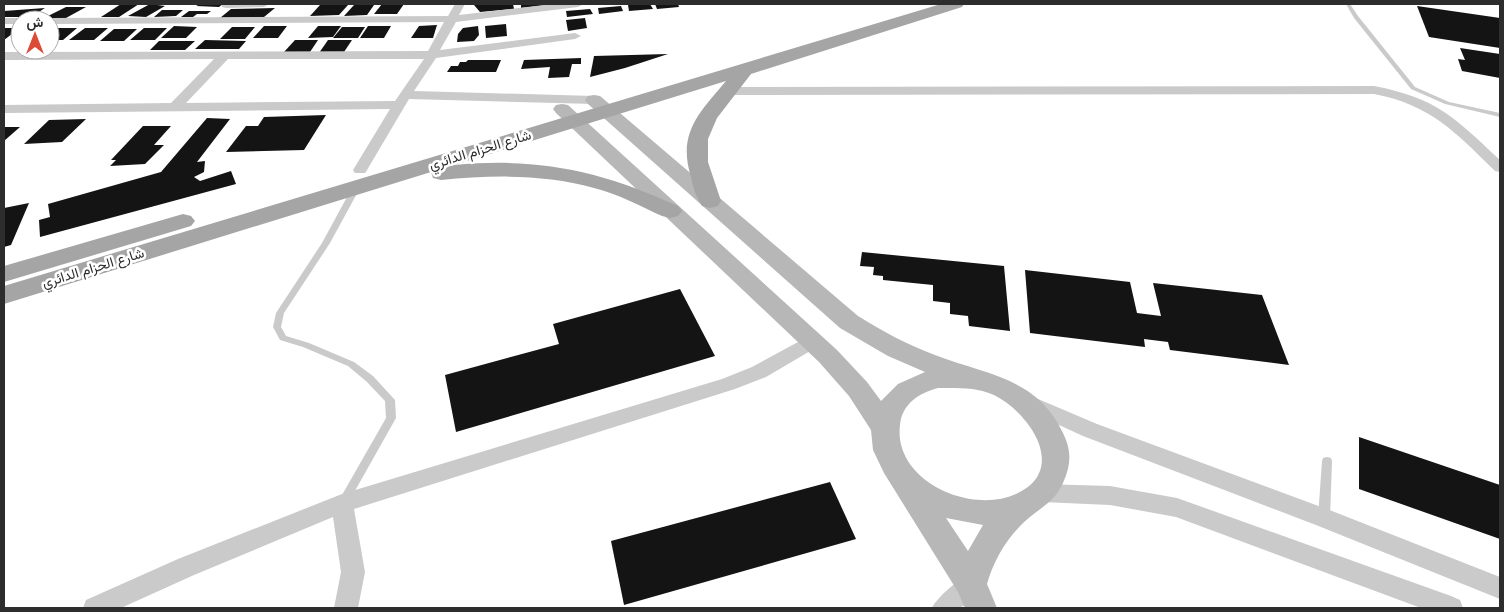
<svg xmlns="http://www.w3.org/2000/svg" width="1504" height="612" font-family="'Fira Sans',Vazirmatn,sans-serif">
<rect width="100%" height="100%" fill="#fff"/>
<g fill="#141414">
<polygon points="121,4 139,4 119,17 101,17"/>
<polygon points="150,4 165,6 146,17 128,16"/>
<polygon points="200,4 223,4 219,7 196,6"/>
<polygon points="382,4 404,4 397,14 374,14"/>
<polygon points="489,4 513,4 514,9 480,12 474,5"/>
<polygon points="521,4 547,4 547,5 521,8"/>
<polygon points="643,4 650,4 653,9 629,11 628,5"/>
<polygon points="655,4 678,4 679,7 657,9"/>
<polygon points="320,5 348,5 339,15 310,16"/>
<polygon points="354,5 374,5 367,15 344,16"/>
<polygon points="621,6 623,11 599,14 598,8"/>
<polygon points="1417,6 1500,18 1500,48 1429,37"/>
<polygon points="66,7 86,7 66,18 42,19"/>
<polygon points="45,8 31,17 4,17 4,11"/>
<polygon points="275,8 264,17 220,18 231,9"/>
<polygon points="590,9 593,14 567,17 566,11"/>
<polygon points="162,10 183,10 176,16 154,17"/>
<polygon points="189,11 211,11 207,14 197,14 193,17 181,17"/>
<polygon points="585,18 587,28 568,31 566,20"/>
<polygon points="506,24 507,36 486,38 485,26"/>
<polygon points="437,25 433,38 411,38 419,26"/>
<polygon points="174,26 197,27 186,38 161,38"/>
<polygon points="264,26 287,26 278,38 253,38"/>
<polygon points="318,26 341,26 333,37 308,38"/>
<polygon points="368,26 391,26 384,38 360,38"/>
<polygon points="478,26 479,35 474,41 457,42 458,34 463,28"/>
<polygon points="232,27 255,27 245,39 220,39"/>
<polygon points="342,27 365,27 358,38 333,38"/>
<polygon points="4,28 20,28 4,40"/>
<polygon points="55,28 77,28 63,40 50,40 50,32"/>
<polygon points="85,28 108,28 94,40 69,40"/>
<polygon points="144,28 167,28 155,40 130,40"/>
<polygon points="114,29 137,29 124,41 100,41"/>
<polygon points="205,40 246,41 239,49 195,49"/>
<polygon points="295,40 318,40 310,52 284,52"/>
<polygon points="328,40 352,40 344,52 319,53"/>
<polygon points="159,41 195,41 185,50 150,50"/>
<polygon points="1460,48 1500,54 1500,78 1462,71 1458,59 1465,60"/>
<polygon points="668,54 625,68 590,77 594,56"/>
<polygon points="581,58 581,64 572,64 569,77 548,78 550,67 521,69 524,60"/>
<polygon points="468,60 501,60 496,72 447,72 451,66 458,66 460,62 466,62"/>
<polygon points="326,115 304,150 226,152 246,126 258,126 264,117"/>
<polygon points="207,118 230,119 197,162 205,161 204,172 194,177 200,181 231,171 236,184 40,237 39,220 50,217 48,204 161,172"/>
<polygon points="86,119 62,142 24,144 49,120"/>
<polygon points="143,126 171,126 154,145 164,145 145,164 110,166 116,160 111,160"/>
<polygon points="4,127 20,127 4,141"/>
<polygon points="29,203 11,245 4,247 4,208"/>
<polygon points="862,252 1004,266 1010,331 969,326 968,316 950,314 950,303 933,301 933,285 883,280 883,276 873,275 874,267 860,266"/>
<polygon points="1025,270 1130,282 1137,313 1161,316 1153,283 1262,295 1289,365 1170,350 1168,342 1144,339 1145,347 1030,333"/>
<polygon points="680,289 715,356 456,432 445,375 559,344 553,324"/>
<polygon points="1359,437 1500,485 1500,539 1359,489"/>
<polygon points="830,482 856,539 624,605 611,541"/>
</g>
<g fill="none" stroke-linecap="round" stroke-linejoin="round">
<g fill="#cacaca" fill-rule="evenodd">
<polygon points="1346,4 1350,4 1358,16 1415,87 1449,102 1500,113 1500,117 1445,104 1411,89 1354,18"/>
<polygon points="353,186 356,186 360,188 330,243 284,313 281,327 286,336 309,343 354,362 373,376 395,400 396,418 347,505 343,507 339,505 338,502 386,418 385,401 367,382 348,366 303,347 280,340 273,327 276,313 322,243"/>
<polygon points="1327,457 1331,458 1332,461 1330,518 1328,521 1324,523 1320,521 1318,518 1322,461 1323,458"/>
</g>
<g fill="#cacaca" fill-rule="evenodd">
<polygon points="222,4 269,4 264,7 226,8 222,7"/>
<path d="M455,4H465L459,15L553,4H583L578,7L456,22L440,50L575,33L581,36L575,39L436,58L414,91L594,96L600,100L594,104L409,99L367,170L365,173H355L353,170L390,109L4,113V105L171,103L214,59L4,60V52L428,51L444,22L50,24V20H45L50,18L448,16ZM228,59H424L395,101L186,103Z"/>
<polygon points="4,18 20,18 25,20 20,20 20,24 4,24"/>
<path d="M1374,86C1437,98 1455,118 1500,160V172L1495,171C1455,132 1431,105 1374,94L730,95L724,91L730,87Z"/>
<polygon points="811,335 817,337 820,342 817,347 766,377 735,389 354,509 365,572 358,608 334,608 341,572 333,517 194,575 121,608 83,608 86,600 178,559 342,494 722,379 752,367"/>
<polygon points="1031,396 1097,424 1332,511 1500,577 1500,599 1316,525 1083,436 1024,409 1021,404 1024,399"/>
<polygon points="1042,484 1110,486 1177,498 1451,596 1460,600 1463,608 1421,608 1176,517 1110,505 1042,502 1034,500 1031,493 1034,486"/>
<path d="M971,573L979,576L983,584C970,612 958,608 932,608C936,598 961,577 971,573Z"/>
</g>
<path fill="#b7b7b7" fill-rule="evenodd" d="M594,95L600,96L858,316C882,331 908,345 935,355C986,375 1037,377 1063,433C1072,451 1071,465 1063,483C1056,498 1047,504 1035,513C1011,531 995,556 987,584L997,608H965L958,592L884,473L873,450L871,430L849,396L819,362L556,113L553,109L556,105L562,104L568,105L837,350L867,382L881,401L898,384L925,372L888,356L840,328L588,104L585,100L588,96ZM938,388C956,388 977,387 994,395C1030,413 1069,470 1016,494C970,515 893,480 900,425C902,404 919,393 938,388ZM946,518L983,525L968,551Z"/>
<g fill="#a5a5a5" fill-rule="evenodd">
<path d="M941,4H964L962,7L751,74L717,118L708,139V162L721,201L718,206L710,208L702,206C696,197 693,187 691,177C677,133 700,112 726,81L454,165C539,157 601,171 678,206L682,211L678,216L670,218L662,216C640,206 618,194 594,188C545,174 492,175 441,180L433,178L431,172L4,304V286Z"/>
<polygon points="183,214 191,216 195,221 191,226 4,282 4,266"/>
</g>
</g>
<g text-anchor="middle" dominant-baseline="central" stroke-width="5" stroke-linejoin="round" paint-order="stroke">
<g font-size="14" fill="#2d2d2d" stroke="#fff">
<text transform="translate(480 150) rotate(-17)">شارع الحزام الدائري</text>
<text transform="translate(93 268) rotate(-17)">شارع الحزام الدائري</text>
</g>
</g>
<rect width="1504" height="612" fill="none" stroke="#2d2d2d" stroke-width="10"/>
<g transform="translate(35 35)"><circle r="24" fill="#ffffff" stroke="#ababab"/>
<path d="M0-4L9 19L0 12L-9 19Z" fill="#dc4b37"/>
<text y="-8" font-size="14" font-weight="bold" text-anchor="middle" fill="#2d2d2d">ش</text>
</g>
</svg>
